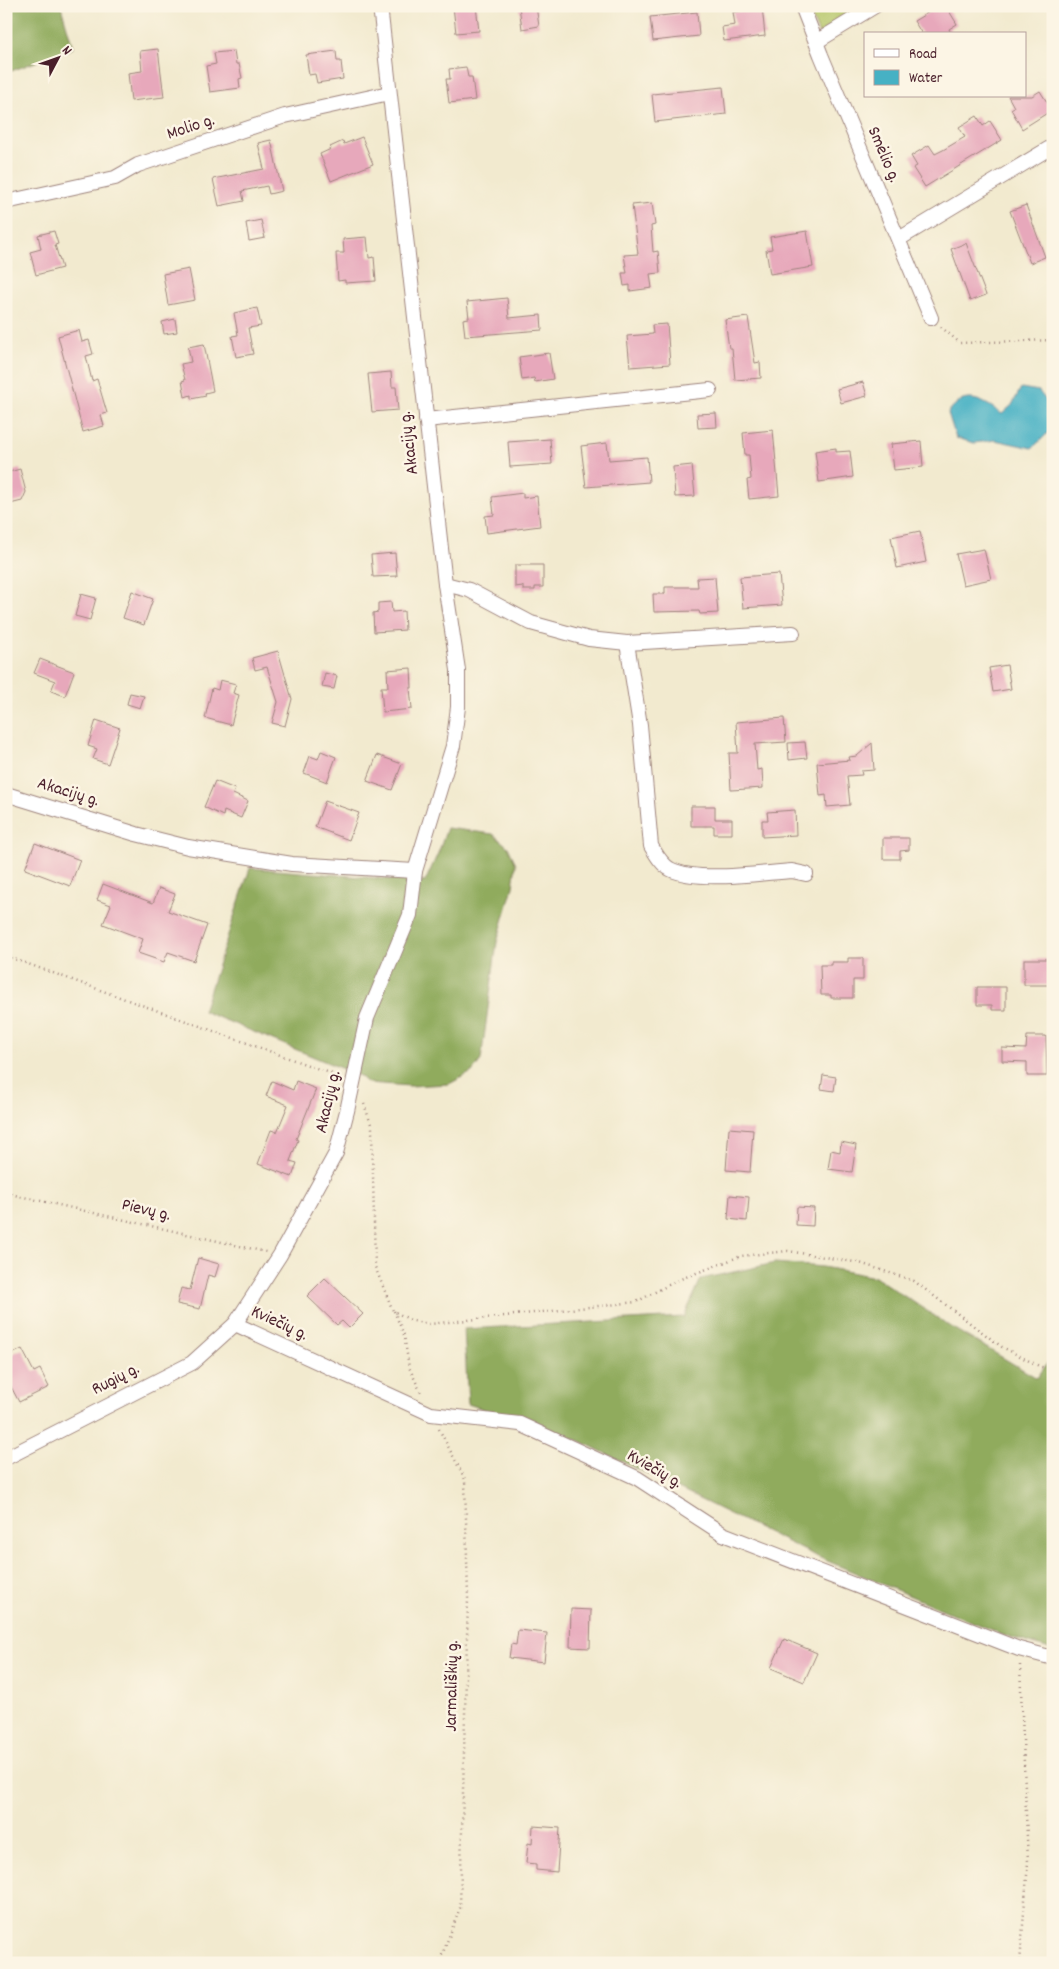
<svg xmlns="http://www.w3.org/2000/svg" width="1059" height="1969" font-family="Dekko,sans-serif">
<rect width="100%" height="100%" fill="#fcf5e5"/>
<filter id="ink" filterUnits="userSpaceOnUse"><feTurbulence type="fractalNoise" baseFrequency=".02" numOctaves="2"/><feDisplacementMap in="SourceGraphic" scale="10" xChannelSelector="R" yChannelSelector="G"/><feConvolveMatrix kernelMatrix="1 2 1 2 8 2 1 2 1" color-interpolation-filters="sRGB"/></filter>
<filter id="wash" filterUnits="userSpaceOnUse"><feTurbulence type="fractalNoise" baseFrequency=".0096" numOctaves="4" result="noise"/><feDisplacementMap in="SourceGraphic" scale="20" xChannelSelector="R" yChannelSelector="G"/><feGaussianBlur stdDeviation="1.12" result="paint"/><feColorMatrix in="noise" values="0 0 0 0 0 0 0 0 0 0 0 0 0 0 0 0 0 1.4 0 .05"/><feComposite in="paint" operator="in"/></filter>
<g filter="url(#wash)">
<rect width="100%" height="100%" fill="#f2eacf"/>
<polygon fill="#b5c669" stroke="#80724a" points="807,6 864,6 819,34"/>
<g fill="#90ab5d" stroke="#6d6544">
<polygon points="6,6 61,6 73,48 6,73"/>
<polygon points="447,828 493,834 508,847 516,864 513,887 497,942 481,1060 472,1072 449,1084 410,1086 368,1083 360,1076 203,1011 250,868 425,882 439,851"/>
<polygon points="775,1263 823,1267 875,1277 956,1330 1037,1378 1053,1355 1053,1650 1001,1634 818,1557 580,1441 468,1404 464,1329 684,1317 701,1279"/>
</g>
<path fill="#46b1c4" stroke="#486878" d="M1021,388L1039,391C1043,397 1051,405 1053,412C1057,428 1042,439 1032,448L995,440L974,443L956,438L948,413C964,389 983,400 1002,414L1012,405Z"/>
<g id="blocks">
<g fill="#e7a8bb">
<polygon points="453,6 476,6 479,31 456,33"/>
<polygon points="519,6 536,6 539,26 522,29"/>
<polygon points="740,6 762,6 765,36 724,41 722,27 735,25 733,12 741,11"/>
<polygon points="939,6 946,6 957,24 949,29 951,34 922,34 914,21"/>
<polygon points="697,12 699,36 653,41 650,17"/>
<polygon points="158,49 164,97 131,101 128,73 142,71 140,51"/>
<polygon points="234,51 236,64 239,64 242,78 239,79 240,88 210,92 206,66 216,64 214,53"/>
<polygon points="336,51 337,61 341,61 343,79 317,83 315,74 309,75 306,55"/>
<polygon points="466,67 468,77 472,77 475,100 449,103 446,79 450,79 449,69"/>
<polygon points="723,87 726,114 655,122 652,94"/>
<polygon points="1040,91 1052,110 1022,129 1011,109 1014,107 1008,96 1032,96"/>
<polygon points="977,116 983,126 990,121 1002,140 925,187 913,168 917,166 911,156 929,145 935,154 943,150 965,137 959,127"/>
<polygon points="362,137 373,164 331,181 320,154 331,149 330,147 343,141 344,144"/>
<polygon points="271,140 282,191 269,194 267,186 242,191 244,201 219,206 213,179 264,169 258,143"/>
<polygon points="652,203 655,225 651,226 653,252 658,251 660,273 650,274 652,288 630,291 630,285 624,286 622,273 627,273 624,255 638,254 632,205"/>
<polygon points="1026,205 1045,257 1030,263 1010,211"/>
<polygon points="261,220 265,238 249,241 246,223"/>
<polygon points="54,231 58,244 55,245 62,268 36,275 30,252 41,249 38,235"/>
<polygon points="807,231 813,267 770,274 766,250 772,249 770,237"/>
<polygon points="367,237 369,258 374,257 376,281 345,283 345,280 338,281 336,253 344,253 343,239"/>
<polygon points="966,243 986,295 970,301 951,249"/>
<polygon points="189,269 195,300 168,305 163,274"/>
<polygon points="507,298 509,318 541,315 542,330 465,336 463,319 469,318 467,302"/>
<polygon points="257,308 261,326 248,328 253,354 236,357 232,336 238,335 234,313"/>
<polygon points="748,317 755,363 760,362 761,378 735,380 732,348 729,348 725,320"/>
<polygon points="175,319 177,332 164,334 162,322"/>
<polygon points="667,324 670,364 630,367 627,336 653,334 652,325"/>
<polygon points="79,330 82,342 89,340 93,354 86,356 92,381 97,379 107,413 101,415 104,426 83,432 58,336"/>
<polygon points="204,344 213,391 205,393 206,396 191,399 191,395 185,397 182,381 185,380 181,364 191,362 188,347"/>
<polygon points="549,353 553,379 535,382 534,378 522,380 519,357"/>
<polygon points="391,372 392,387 396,387 398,410 372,412 368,374"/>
<polygon points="863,382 867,396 841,403 837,389"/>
<polygon points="716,413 717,427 698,428 697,414"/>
<polygon points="773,430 779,496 749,499 747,480 751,479 749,455 745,455 743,433"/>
<polygon points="550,439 552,464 510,467 508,442"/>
<polygon points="921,441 923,467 894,470 891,444"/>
<polygon points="607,443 609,460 647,457 649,482 586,487 581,446"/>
<polygon points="836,448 836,452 850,451 853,477 819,482 815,451"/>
<polygon points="692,465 695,496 675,497 673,467"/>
<polygon points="20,469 26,492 22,501 6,505 6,473"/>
<polygon points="523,493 523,498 537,496 540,526 487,533 485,516 494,515 492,497"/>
<polygon points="920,531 926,562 897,568 891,537"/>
<polygon points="984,549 991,579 963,585 956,554"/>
<polygon points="395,553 397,576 373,577 371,555"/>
<polygon points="515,565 543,565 543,587 535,587 535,590 523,590 523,586 515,587"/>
<polygon points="779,574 782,605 743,608 740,577"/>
<polygon points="715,577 718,613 700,614 699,611 654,612 653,594 665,594 665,587 698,587 697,578"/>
<polygon points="132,591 153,599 144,625 123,618"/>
<polygon points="81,594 96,598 90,620 75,616"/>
<polygon points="391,602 392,612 404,611 405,630 374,632 373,613 378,612 378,603"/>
<polygon points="278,651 292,699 285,726 272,723 278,702 267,667 255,670 252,658"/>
<polygon points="40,659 74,672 65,696 51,691 55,681 34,673"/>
<polygon points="1007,665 1011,689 993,692 989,668"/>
<polygon points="411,668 412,688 410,688 412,709 383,712 381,687 388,687 387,670"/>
<polygon points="325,673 337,676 334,689 322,687"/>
<polygon points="220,680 236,684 233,693 239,695 231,725 205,718 212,688 218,690"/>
<polygon points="130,693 144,696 140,708 127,704"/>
<polygon points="784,718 786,742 755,744 757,770 762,769 763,788 731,790 729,753 738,753 736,722"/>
<polygon points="96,720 120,728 108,764 93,759 97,749 88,746"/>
<polygon points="805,742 807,758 789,760 788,743"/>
<polygon points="872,743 874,770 861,771 862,775 847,776 850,805 827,807 826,795 820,796 817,763 850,760 849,757 857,756"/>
<polygon points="321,751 336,757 327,782 304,773 310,756 318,759"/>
<polygon points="377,755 402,764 392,790 367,781"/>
<polygon points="215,781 235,789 233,794 248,801 241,818 224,811 223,816 204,807"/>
<polygon points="325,801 359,813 349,840 315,827"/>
<polygon points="691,806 715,806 715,819 732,819 732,834 714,834 714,826 691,826"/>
<polygon points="795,810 796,835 762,837 762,820 768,820 767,812"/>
<polygon points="883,838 909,838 909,850 900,851 900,859 883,859"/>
<polygon points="35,843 80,860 70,886 25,869"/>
<polygon points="103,884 153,903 159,888 175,894 168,911 207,925 194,961 168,952 164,962 138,953 143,939 103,924 111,905 97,900"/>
<polygon points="848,958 863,958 863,980 853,980 853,998 831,998 831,995 821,995 820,965 831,965 831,962 848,962"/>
<rect x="1024" y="959" width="29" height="26"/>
<polygon points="977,987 1006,987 1006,1010 992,1010 992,1005 977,1005"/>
<polygon points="1027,1036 1046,1036 1047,1076 1027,1076 1027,1062 1002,1061 1002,1048 1026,1049"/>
<polygon points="823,1075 836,1077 834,1091 821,1089"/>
<polygon points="272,1081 293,1090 296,1081 316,1089 296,1139 298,1140 290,1161 297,1163 292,1177 258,1164 271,1130 277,1132 288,1105 266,1096"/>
<polygon points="729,1128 753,1130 750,1172 726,1170"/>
<polygon points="841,1142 856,1145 852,1172 828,1169 831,1150 840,1152"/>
<polygon points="730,1195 749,1197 747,1221 728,1219"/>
<polygon points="797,1207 814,1208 813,1226 796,1225"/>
<polygon points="198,1258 219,1264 215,1277 208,1275 200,1309 177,1304 181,1288 190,1290"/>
<polygon points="325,1278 363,1314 349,1328 342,1321 337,1325 307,1296"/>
<polygon points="22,1349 34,1372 40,1369 49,1387 19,1402 6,1377 6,1357"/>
<polygon points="571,1609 591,1610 590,1648 570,1647"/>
<polygon points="518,1630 547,1633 544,1662 509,1658 511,1644 516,1645"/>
<polygon points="784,1639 817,1653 804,1682 771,1668"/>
<polygon points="533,1826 560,1828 557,1872 536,1870 536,1864 526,1863 528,1843 532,1844"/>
</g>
</g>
</g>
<g filter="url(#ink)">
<use href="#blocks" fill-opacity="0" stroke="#9e847d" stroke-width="1"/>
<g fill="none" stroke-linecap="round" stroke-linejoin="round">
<g stroke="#9e847d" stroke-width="16">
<g id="minor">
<polyline points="802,6 821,55 931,318"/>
<polyline points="816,42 875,6"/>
<polyline points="6,202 115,178 138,165 285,116 389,93"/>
<polyline points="899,239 1053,146"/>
<polyline points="426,420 710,390"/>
<polyline points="445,584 469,590 531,623 589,639 627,643 793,633"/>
<path d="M627,643L640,725L651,846C656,854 661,864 670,869C697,883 760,873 792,871L806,874"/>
<polyline points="6,794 136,834 188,847 292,864 415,871"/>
<polyline points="235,1324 431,1414 520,1424 637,1478 723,1534 1019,1649 1053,1658"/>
<polyline points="6,1458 192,1363 235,1324 280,1255 336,1153 347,1111 367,1018 410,915 415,871 453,746 458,707 458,670 445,584 380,6"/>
</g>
</g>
<g stroke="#9e847d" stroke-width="2.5" stroke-dasharray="1 4" stroke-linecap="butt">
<polyline points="941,327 960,343 1053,340"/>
<polyline points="6,956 341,1077"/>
<polyline points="364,1104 372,1127 375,1267 393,1311 413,1321 430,1324 636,1302 678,1280 741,1256 788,1251 860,1263 914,1281 1002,1347 1041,1367 1053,1369"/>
<polyline points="6,1193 266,1252"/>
<polyline points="394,1311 404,1335 409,1367 421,1393"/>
<polyline points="439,1429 465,1479 468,1598 460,1908 439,1963"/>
<polyline points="1020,1665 1028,1862 1020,1963"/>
</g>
<use href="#minor" stroke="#fff" stroke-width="14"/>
</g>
</g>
<g text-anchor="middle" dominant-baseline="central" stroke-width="5" stroke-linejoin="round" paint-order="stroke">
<g font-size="18" fill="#4a1f2b" stroke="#fcf5e5">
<text transform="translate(191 128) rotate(-18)">Molio g.</text>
<text transform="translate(883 155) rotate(67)">Smėlio g.</text>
<text transform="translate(410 443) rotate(-97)">Akacijų g.</text>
<text transform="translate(68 793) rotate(17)">Akacijų g.</text>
<text transform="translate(329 1102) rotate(-77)">Akacijų g.</text>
<text transform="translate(146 1211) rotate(13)">Pievų g.</text>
<text transform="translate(279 1324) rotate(25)">Kviečių g.</text>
<text transform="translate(116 1380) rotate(-27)">Rugių g.</text>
<text transform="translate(654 1470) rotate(30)">Kviečių g.</text>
<text transform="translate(453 1686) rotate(-89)">Jarmališkių g.</text>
</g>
</g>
<rect width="1059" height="1969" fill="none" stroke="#fcf5e5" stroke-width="25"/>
<rect x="864" y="32" width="162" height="65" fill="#fcf5e5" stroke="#b59f9b"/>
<rect x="874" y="49" width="25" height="8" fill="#ffffff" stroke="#b59f9b"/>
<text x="909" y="58" font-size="15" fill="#4a1f2b">Road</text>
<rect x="874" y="70" width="25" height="15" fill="#46b1c4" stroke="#b59f9b"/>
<text x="909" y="82" font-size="15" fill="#4a1f2b">Water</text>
<g transform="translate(58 58) rotate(49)" stroke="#fcf5e5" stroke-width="4" paint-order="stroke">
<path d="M0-4L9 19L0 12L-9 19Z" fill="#4a1f2b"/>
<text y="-8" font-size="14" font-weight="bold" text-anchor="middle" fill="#4a1f2b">N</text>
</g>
</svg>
